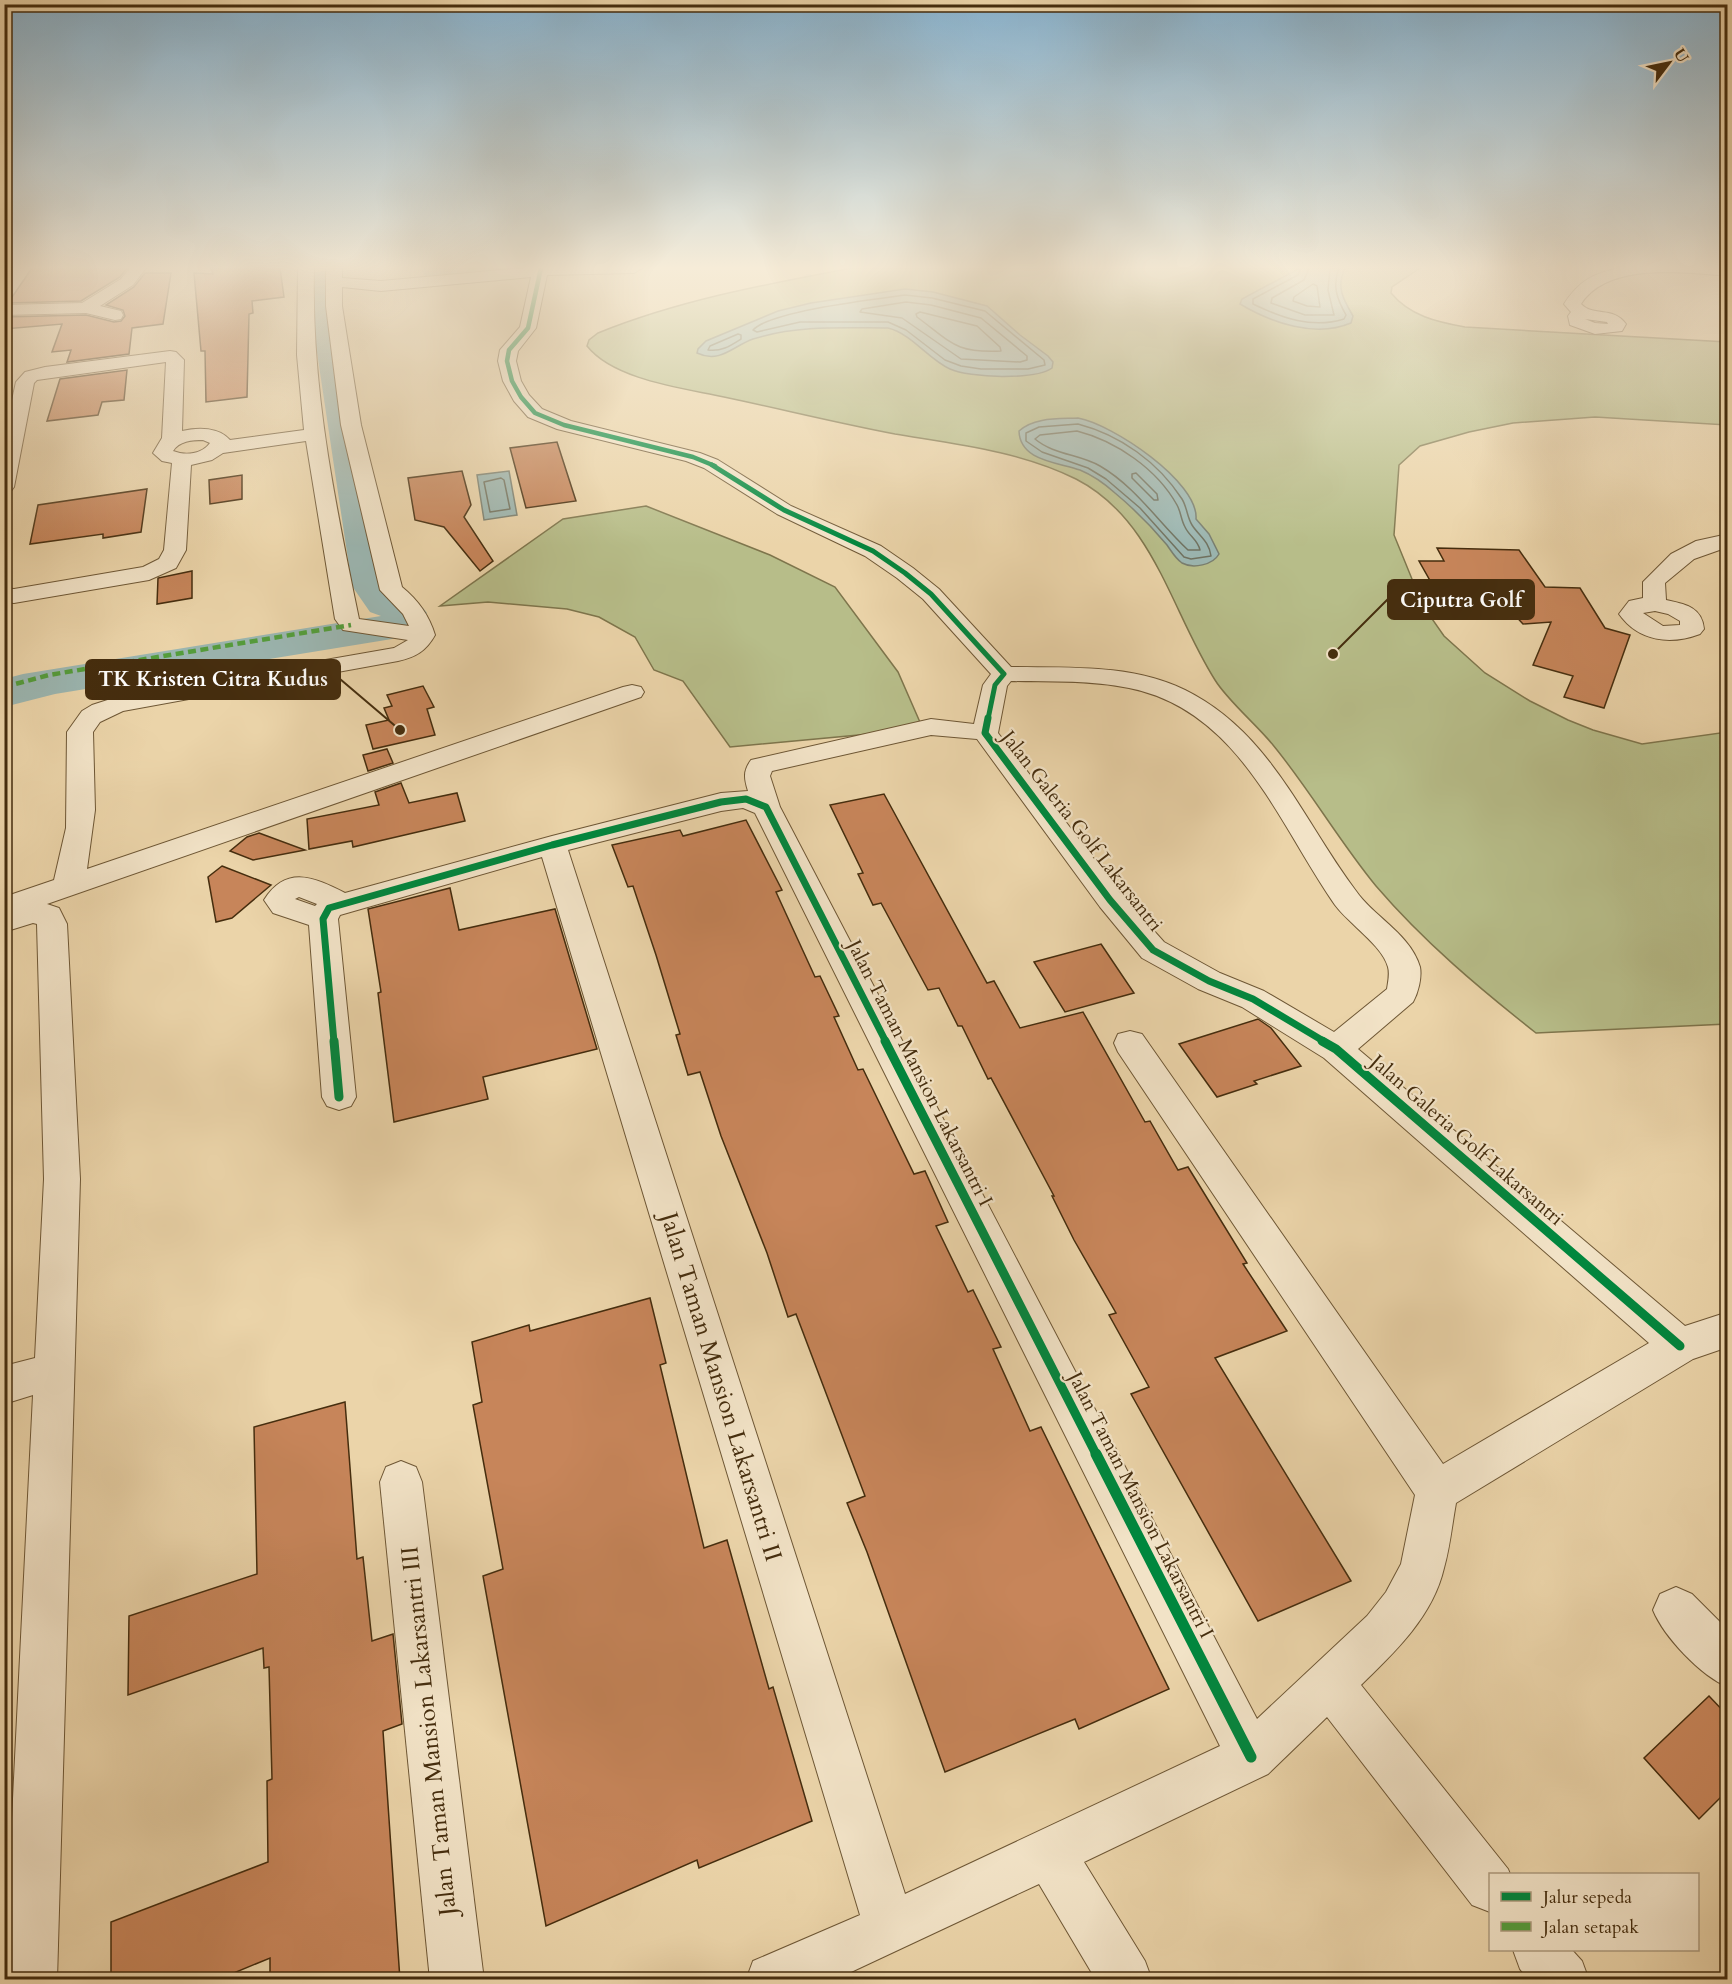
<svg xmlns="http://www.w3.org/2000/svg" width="1732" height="1984" font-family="Cardo,serif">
<rect width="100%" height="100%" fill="#ebd4a9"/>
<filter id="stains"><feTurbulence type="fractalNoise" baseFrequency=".00333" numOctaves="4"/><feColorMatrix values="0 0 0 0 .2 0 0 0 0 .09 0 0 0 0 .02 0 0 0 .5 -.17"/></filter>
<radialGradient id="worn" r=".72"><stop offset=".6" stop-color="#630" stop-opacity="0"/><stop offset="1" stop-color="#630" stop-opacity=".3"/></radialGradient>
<g fill="#b7bd89" stroke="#7e754c" stroke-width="1.5">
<path d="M852,268H1420L1392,287L1391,293C1410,316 1437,322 1465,327L1727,342V425L1595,417L1513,423L1469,432L1420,446L1399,465L1394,535L1423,606L1444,636L1485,673L1530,701L1568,720L1593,730L1642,744L1727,732V1024L1536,1033C1479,988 1424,942 1376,886C1339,841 1310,790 1273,745C1257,725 1228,701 1215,680C1171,611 1154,519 1076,479C1020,451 955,444 895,434C837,423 781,409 724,397C683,388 614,380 587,346L589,340L598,333C679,300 767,284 852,268Z"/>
<polygon points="646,506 770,555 835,587 898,672 923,729 730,747 683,681 654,670 635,637 599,617 567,609 488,602 440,606 563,519"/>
</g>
<g fill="#9bb6b1" stroke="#797f70" stroke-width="1.5">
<path d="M1300,268H1345C1336,287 1343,299 1353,316L1351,323C1315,338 1272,323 1240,304L1242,299Z"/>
<path d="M905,289L933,292L987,306L1020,335L1048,356L1053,362L1052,368C1036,380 969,378 950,369C928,359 912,334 888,328C842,328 798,325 753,339C733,346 720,364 697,353L698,349L706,341L778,311L811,303Z"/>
<path d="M1078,418C1112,424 1199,482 1196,519L1209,534L1219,554C1213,565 1193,569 1182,563C1175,558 1172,552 1167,545C1152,527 1133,508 1115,493C1105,484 1092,475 1080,470C1057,462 1020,461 1019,431C1034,417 1059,419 1078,418Z"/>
<polygon points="509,471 517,515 484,520 477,475"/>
</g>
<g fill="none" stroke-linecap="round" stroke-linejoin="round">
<g stroke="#707260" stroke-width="1.5">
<path d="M1301,268L1298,275L1253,299V304C1282,318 1312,329 1344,319L1346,315C1337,299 1332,286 1339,268"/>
<polyline points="1309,268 1304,280 1272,298 1271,303 1305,315 1334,315 1328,290 1330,268"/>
<polygon points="1313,284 1317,286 1320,307 1307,306 1293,301 1294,297"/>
<path d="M905,295L932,298L985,311L1044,360L1045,365L1028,369H981L961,366L945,360L906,330L888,322H800L757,332L753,330C770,311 876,299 905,295Z"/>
<polygon points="906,302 931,305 981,318 1027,356 1027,360 1020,362 961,359 902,318 860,312 862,309"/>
<path d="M920,312L977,326L1000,347L1001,351C955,353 952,343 917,317L916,314Z"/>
<path d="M738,334L741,335V339C730,346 721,352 708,350L710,346Z"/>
<path d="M1078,424C1120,435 1158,462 1182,499C1187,507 1187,517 1192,525C1199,536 1209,541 1211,556L1191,559L1184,557L1140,508L1106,479L1088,468L1042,452L1026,441V433L1039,427Z"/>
<path d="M1077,431C1116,441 1157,469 1177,505C1181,512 1181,520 1185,527C1189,536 1198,540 1200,550H1188C1158,522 1136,487 1100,466C1079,454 1054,455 1035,439L1040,435Z"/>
<polygon points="1136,473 1157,494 1158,500 1154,500 1132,478 1132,474"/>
<polygon points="501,478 504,480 510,509 490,512 484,482"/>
</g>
<g fill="#9bb6b1" fill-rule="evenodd">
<polygon points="424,268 514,268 510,274 500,276 436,279 426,277 422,271"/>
<path d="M320,271L330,273L334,279L392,585C402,599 418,599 427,613L421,622L411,624L413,627L407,636L392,639L55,694L4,707V679L23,674L381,616L370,612L352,586L306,279L310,273Z"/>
</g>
</g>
<g fill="#c7855a" stroke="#452d0e" stroke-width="1.5">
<polygon points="32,268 127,268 120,277 81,301 8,303"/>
<polygon points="211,268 280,268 284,297 252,301 253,313 249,314 247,397 206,402 205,351 201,351 194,273 213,274"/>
<polygon points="145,273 171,273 163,324 132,328 129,354 67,362 71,350 52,352 62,324 4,329 4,317 86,315 114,322 121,321 125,316 123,310 106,305 134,287"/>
<polygon points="127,370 124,400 102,402 98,415 47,421 60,379"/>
<polygon points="557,442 576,501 526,508 510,448"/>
<polygon points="462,471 471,505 464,517 493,561 480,571 444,527 415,520 408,478"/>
<polygon points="242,475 242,499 210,504 209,480"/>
<polygon points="147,489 141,532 103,538 103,534 30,544 38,505"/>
<polygon points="1437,548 1519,550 1545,587 1580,588 1605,628 1630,635 1604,708 1564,697 1573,676 1533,665 1551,622 1523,624 1497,596 1474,596 1471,592 1461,592 1457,585 1432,584 1419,561 1444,561"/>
<polygon points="192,571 192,598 157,604 158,578"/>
<polygon points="423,686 434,707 427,709 435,735 373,749 366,725 389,720 384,708 392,706 387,695"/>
<polygon points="387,749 393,763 368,771 363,755"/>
<polygon points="401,783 409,803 457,793 465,821 353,847 352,841 309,849 307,819 379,805 375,792"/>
<polygon points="884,794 987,983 994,981 1020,1028 1083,1012 1145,1122 1150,1121 1178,1170 1188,1167 1247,1263 1243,1264 1287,1331 1215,1358 1351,1581 1258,1621 1131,1394 1149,1387 1109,1315 1116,1313 1074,1240 1052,1196 1054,1196 1021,1134 991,1078 988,1079 962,1026 958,1026 939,988 928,990 881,903 873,905 858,874 863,873 830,805"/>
<polygon points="746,820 782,890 776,892 815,977 820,976 839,1016 834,1017 858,1070 863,1069 914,1174 925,1171 948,1222 936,1226 968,1292 973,1290 1001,1347 993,1349 1030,1431 1041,1427 1169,1689 1079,1729 1075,1719 945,1772 867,1552 847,1503 865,1496 796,1314 788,1317 767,1253 721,1136 700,1072 688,1075 676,1035 680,1034 656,955 633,886 628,887 612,845 680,830 683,836"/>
<polygon points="259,833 305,850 253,860 230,851 247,837"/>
<polygon points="222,866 271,885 232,918 216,922 208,877"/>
<polygon points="450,888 459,930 555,909 597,1049 483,1077 488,1099 394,1122 378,993 381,992 368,909"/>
<polygon points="1101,944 1134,993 1065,1012 1034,962"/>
<polygon points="1258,1019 1271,1028 1301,1066 1254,1081 1257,1084 1217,1097 1179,1044"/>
<polygon points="650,1298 666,1363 660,1365 704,1548 727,1540 769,1689 773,1687 812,1821 699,1868 697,1860 546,1926 483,1576 503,1569 473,1405 482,1402 472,1342 529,1325 530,1331"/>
<polygon points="345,1402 357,1559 363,1557 372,1641 393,1634 402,1724 383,1731 400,1980 270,1980 270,1958 217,1980 111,1980 111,1922 268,1862 267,1781 272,1779 269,1667 264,1668 263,1648 128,1695 129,1616 257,1574 254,1427"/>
<polygon points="1709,1696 1728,1716 1728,1790 1699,1819 1644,1758"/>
</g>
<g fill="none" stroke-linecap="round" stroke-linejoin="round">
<g stroke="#6e5735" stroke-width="2">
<g id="street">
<polygon points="130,268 146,268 133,285 100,306 121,311 123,315 121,319 115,320 86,313 4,315 4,305 82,303 121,279"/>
<path d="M298,268H314C311,388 335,502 359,619L409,626L403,614L380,590L341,425L326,306V268H342V278L381,281L525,268H642L634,273L547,275L536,328L518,351L516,361L521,381L529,395L542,409L571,421L700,453L718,460L791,506L881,546L913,568L939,589L1011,667C1068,668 1132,664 1185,690C1272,733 1303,822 1359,895C1378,919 1411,936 1420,967C1422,978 1418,993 1413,1002L1358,1049L1685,1326L1728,1312V1347L1693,1359L1456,1503C1452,1525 1450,1547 1444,1568C1433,1616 1395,1652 1361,1685L1508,1869L1510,1874H1490V1912L1472,1905L1327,1717L1268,1774L1084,1862L1145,1961L1152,1980H1096L1039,1884L834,1980H746L753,1961L860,1915L542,857L340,915L338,919L356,1097L351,1106L339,1110L327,1106L322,1097L309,925L273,913L264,900C286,865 314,877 345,893L552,836L721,793L748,791C744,778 743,771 751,760L760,758L931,719L974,724L983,685L991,674L923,599L897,578L865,556L777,514L704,468L686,461L557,429L528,417L514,401L503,381L498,361L500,350L520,327L531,277L381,291L342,287V306L361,425L402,587C418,600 429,615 435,635C426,651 416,657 398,661L123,711L100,722L93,732L95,810L87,869L623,687L632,685L641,687L644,692L641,697L47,904L59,908L67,924L80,1179L57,1980H4L33,1395L4,1404V1366L35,1358L44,1179L37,924L33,923L4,932V897L54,880L66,828L67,732L82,711L92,705L120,696L394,648L408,640L343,630L335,619L306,441L223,453L212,460L191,465L186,550L176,568L149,580L14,603L4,602V588L14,589L143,567L159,559L164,550L172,463L162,461L153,453L162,438L166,362L37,380L34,383L14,487L11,491L4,493V436L16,382L25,372L45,367L170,351L176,352L184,360L182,431C198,427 219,427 230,440L304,430L297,355ZM203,440L210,443C202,454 186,456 173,451C179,441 192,440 203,440ZM1011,681C1050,682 1090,680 1129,688C1239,710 1278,823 1335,905C1349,924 1382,945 1388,967C1390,974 1388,982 1387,989L1334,1032L1264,991L1220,973L1164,942L1120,893L998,733L1007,686ZM931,735L977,739L1100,907L1142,958L1198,989L1242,1007L1324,1058L1649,1343L1443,1464L1142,1034L1130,1031L1118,1034L1114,1043L1118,1052L1415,1495L1401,1564L1386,1592L1367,1616L1257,1719L780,807L770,776L772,771ZM743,808L755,813L1220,1746L905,1894L568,850L721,811ZM299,897L317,904L315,906L295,899Z"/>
<path d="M1621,268H1728V276C1685,272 1607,262 1581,304C1593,317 1613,306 1626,324L1622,331L1595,334L1570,325L1568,316L1571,312L1564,304C1579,281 1593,273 1621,268ZM1585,319L1607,322L1608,324L1595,323Z"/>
<path d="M1728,534V547L1694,559L1665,583L1666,600C1685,604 1702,607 1704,629L1700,634C1671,645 1639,642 1619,614L1629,601L1643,598V582L1671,554L1696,541ZM1655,611L1668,614L1680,621V625L1663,626L1643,613Z"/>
<polygon points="401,1461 416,1467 422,1482 484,1980 430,1980 380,1482 386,1467"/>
<path d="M1676,1587L1692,1594L1728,1630V1687C1701,1676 1664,1637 1653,1610L1660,1594Z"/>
<polygon points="1513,1950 1572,1950 1582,1961 1589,1980 1529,1980 1520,1969"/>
</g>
</g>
<use href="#street" fill="#f2e3c7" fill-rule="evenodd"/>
<polyline stroke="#549d3c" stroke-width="4.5" stroke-dasharray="8 4.5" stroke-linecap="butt" points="4,687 49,675 351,625"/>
<g stroke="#f2e3c7" stroke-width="7">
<polyline id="cycleway-far4" points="541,268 528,328 509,350 507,361 512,381 521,397 535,413 564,425 693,457 715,466"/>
</g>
<g stroke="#f2e3c7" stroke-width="8">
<polyline id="cycleway-far3" points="712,465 784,510 873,551 905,573 931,594 1004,674 995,685 988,719"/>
</g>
<g stroke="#f2e3c7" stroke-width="10">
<g id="cycleway-far2">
<polyline points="988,718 985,733 1110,900 1153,950 1209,981 1253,999 1325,1042"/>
<polyline points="334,1042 323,919 329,908 552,845 721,802 746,799 766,807 886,1042"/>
</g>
</g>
<g stroke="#f2e3c7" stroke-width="13">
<g id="cycleway-far1">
<polyline points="334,1041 339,1097"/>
<polyline points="885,1041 1097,1456"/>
<polyline points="1322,1041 1336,1049 1680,1346"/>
</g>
</g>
<g stroke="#f2e3c7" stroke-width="15">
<polyline id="cycleway" points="1096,1454 1251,1757"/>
</g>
<use href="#cycleway-far4" stroke="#00873e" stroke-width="4.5"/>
<use href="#cycleway-far3" stroke="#00873e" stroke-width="5"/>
<use href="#cycleway-far2" stroke="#00873e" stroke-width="7"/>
<use href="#cycleway-far1" stroke="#00873e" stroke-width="9"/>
<use href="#cycleway" stroke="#00873e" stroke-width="11"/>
</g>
<linearGradient id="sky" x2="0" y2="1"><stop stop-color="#89b5d2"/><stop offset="0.49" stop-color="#f6ecd8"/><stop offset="1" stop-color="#f6ecd8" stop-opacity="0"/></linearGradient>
<rect width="1732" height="546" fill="url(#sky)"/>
<g text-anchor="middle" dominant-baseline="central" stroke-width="4.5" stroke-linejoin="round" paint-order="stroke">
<g font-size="20" fill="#452d0e" stroke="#f2e3c7">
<text transform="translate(1082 831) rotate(52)">Jalan Galeria Golf Lakarsantri</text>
<text transform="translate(920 1073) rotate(63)">Jalan Taman Mansion Lakarsantri I</text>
<text transform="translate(1467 1140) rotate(41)">Jalan Galeria Golf Lakarsantri</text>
<text transform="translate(1141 1505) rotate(63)">Jalan Taman Mansion Lakarsantri I</text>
</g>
<g font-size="24" fill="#452d0e" stroke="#f2e3c7">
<text transform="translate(721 1387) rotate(73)">Jalan Taman Mansion Lakarsantri II</text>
<text transform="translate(429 1731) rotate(-96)">Jalan Taman Mansion Lakarsantri III</text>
</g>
</g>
<path fill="none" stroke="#452d0e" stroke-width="2" d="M1333 654L1388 599M400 730L340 679"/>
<g fill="#452d0e" stroke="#f2e3c7" stroke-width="2">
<circle cx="1333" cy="654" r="6"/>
<circle cx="400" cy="730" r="6"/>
</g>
<g fill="#452d0e" stroke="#452d0e" stroke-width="2">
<rect x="1388" y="580" width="146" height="39" rx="6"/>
<rect x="86" y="660" width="254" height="39" rx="6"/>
</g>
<g font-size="21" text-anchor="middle" font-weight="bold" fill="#fff">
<text x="1461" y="607">Ciputra Golf</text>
<text x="213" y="686">TK Kristen Citra Kudus</text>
</g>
<rect width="1732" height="1984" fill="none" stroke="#ebd4a9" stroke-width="24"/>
<rect x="6" y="6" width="1720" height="1972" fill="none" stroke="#452d0e" stroke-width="3"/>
<rect x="12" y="12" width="1708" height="1960" fill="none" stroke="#452d0e" stroke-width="1.5"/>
<rect x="1489" y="1873" width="210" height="78" fill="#f2e3c7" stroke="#ad9a7d" stroke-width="1.5"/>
<rect x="1501" y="1892" width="30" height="9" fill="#00873e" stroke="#ad9a7d" stroke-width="1.5"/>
<text x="1543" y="1903" font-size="18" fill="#452d0e">Jalur sepeda</text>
<rect x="1501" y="1922" width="30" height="9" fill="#549d3c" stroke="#ad9a7d" stroke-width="1.5"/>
<text x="1543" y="1933" font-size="18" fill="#452d0e">Jalan setapak</text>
<g transform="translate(1669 63) rotate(58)" stroke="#f2e3c7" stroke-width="4.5" paint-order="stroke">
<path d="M0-4.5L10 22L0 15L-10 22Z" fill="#452d0e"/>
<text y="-9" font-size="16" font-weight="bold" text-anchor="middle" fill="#452d0e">U</text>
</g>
<rect width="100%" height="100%" filter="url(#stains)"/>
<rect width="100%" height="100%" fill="url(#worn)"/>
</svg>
